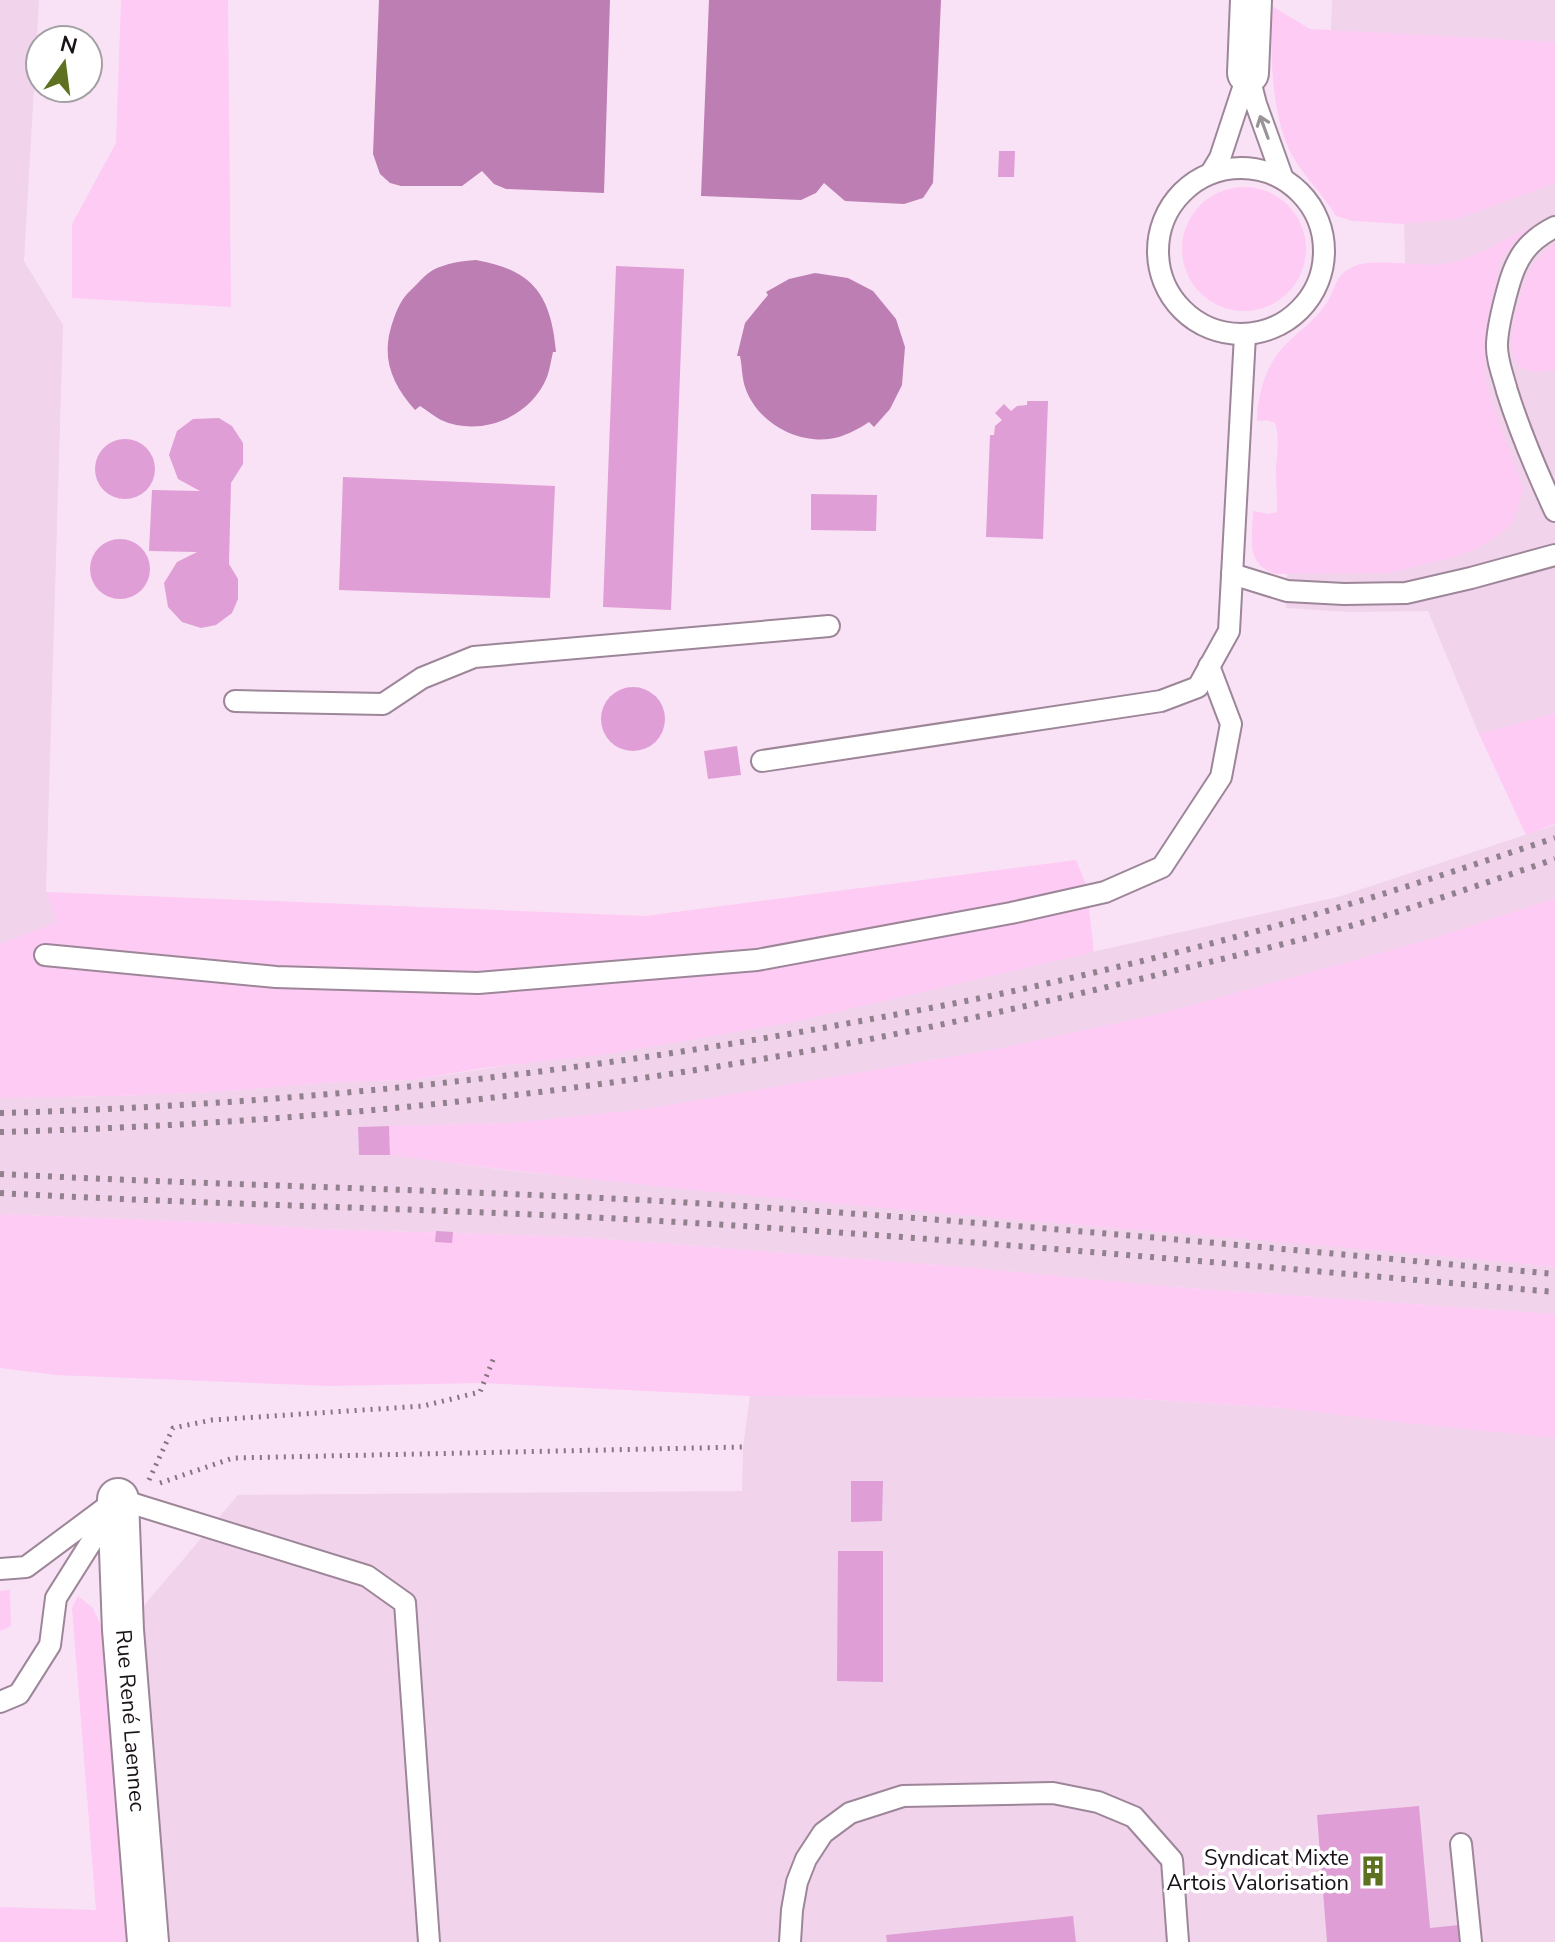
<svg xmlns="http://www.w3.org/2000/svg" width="1555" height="1942" font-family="'Nunito Sans',sans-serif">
<rect width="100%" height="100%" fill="#fae2f6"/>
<g fill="#f1d3ec">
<polygon points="0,0 39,0 24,261 63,325 46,892 58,922 0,944"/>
<polygon points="1332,0 1555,0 1555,713 1479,734 1428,611 1350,612 1286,608 1291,477 1382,263 1405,264 1404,218 1331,30"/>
<polygon points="1555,825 1555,898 1434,938 1163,1013 996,1049 645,1109 511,1123 358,1127 359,1155 390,1155 506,1170 686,1189 1078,1225 1335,1246 1555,1267 1555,1314 1174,1287 965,1267 581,1237 316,1229 250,1224 0,1214 0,1098 115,1096 217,1092 338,1082 412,1080 794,1022 998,973 1338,897"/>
<polygon points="750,1396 1124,1398 1283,1408 1406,1423 1555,1438 1555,1942 148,1942 123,1630 238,1495 742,1491 743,1447"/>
</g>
<g fill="#fdcbf4">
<polygon points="121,0 228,0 231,307 72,298 72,224 116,143"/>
<path d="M1272,6L1310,29L1555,42V183L1457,219L1404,224L1353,221L1336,216C1323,194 1304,177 1292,155C1271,117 1270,49 1272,6Z"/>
<circle cx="1244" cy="249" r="62"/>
<path d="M1531,226L1516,240L1501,259L1486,324L1484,342L1486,379L1490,397L1520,479L1523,492L1513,522L1504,531L1476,549L1459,556L1389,573L1275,574C1244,563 1253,538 1253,511L1269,514L1277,512C1277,497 1276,482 1276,467C1277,452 1280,438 1275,423L1267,420L1257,421C1257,394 1267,362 1287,343C1299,331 1313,322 1323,308C1337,291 1332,275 1355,266C1373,258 1418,267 1441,264C1473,261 1503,240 1531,226Z"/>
<path d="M1555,243V369C1504,384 1508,339 1518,306C1522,292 1525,278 1533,265C1539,257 1547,250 1555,243Z"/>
<polygon points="1555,713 1555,824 1526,835 1479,734"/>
<polygon points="1076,860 1086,884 1094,952 794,1022 610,1054 484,1068 412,1080 338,1082 217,1092 115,1096 0,1098 0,944 57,922 46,892 645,916"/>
<path d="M1555,898V1267C1167,1229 777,1206 390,1155L389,1126L511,1123L645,1109L996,1049L1163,1013L1434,938Z"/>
<polygon points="0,1214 250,1224 316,1229 581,1237 965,1267 1174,1287 1555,1314 1555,1438 1406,1423 1283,1408 1124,1398 750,1396 482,1383 329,1386 56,1375 0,1368"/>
<polygon points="10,1590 11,1626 0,1631 0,1591"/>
<polygon points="78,1596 93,1608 105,1634 132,1942 0,1942 0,1907 96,1910 72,1608"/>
</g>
<g fill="#bd7eb3">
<polygon points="379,0 610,0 604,193 506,189 494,184 482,171 462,186 401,186 390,183 380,174 373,154"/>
<polygon points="709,0 941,0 933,183 923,198 904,204 845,201 824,183 816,193 801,200 701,196"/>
<path d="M476,260C534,270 551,296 556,352H553C551,360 550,369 547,377C531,417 481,438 441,420C434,416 426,410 420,406L415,410C390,382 380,355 394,318C399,304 403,297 414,287C420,281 426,274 433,270C447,263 461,261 476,260Z"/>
<path d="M815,273L848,278L873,291L896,319L905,347L902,385L890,409L874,427L869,422C857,430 844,437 829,439C795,443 756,421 745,387C742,378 742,366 740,356H737L745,323L768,295L766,292L789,279Z"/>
</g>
<g fill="#df9ed5">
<polygon points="999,151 1015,151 1014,177 998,177"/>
<polygon points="616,266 684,269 671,610 603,607"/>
<polygon points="1027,401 1048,401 1043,539 986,537 990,435 994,435 995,426 1002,420 995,413 1004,404 1011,411 1017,406 1027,405"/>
<polygon points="219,418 232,426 243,443 243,464 231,483 229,564 238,579 238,599 232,613 216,625 201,628 182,622 168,607 164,583 177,562 197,552 149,551 152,490 200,491 178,479 169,455 177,431 193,419"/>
<circle cx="125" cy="469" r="30"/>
<polygon points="343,477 555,486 550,598 339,590"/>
<polygon points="811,494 877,495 876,531 811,530"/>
<circle cx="120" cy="569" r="30"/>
<circle cx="633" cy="719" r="32"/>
<polygon points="737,746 741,775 708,779 704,751"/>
<polygon points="389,1126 390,1155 359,1155 358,1127"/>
<polygon points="436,1231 453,1232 452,1243 435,1242"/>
<polygon points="851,1481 883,1481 882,1521 851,1522"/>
<polygon points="838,1551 883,1551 883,1682 837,1681"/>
<polygon points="1419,1806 1430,1928 1459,1925 1460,1942 1327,1942 1317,1815"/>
<polygon points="1073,1916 1076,1942 887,1942 886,1935"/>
</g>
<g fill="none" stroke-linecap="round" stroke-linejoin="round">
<g stroke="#9c8698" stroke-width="24">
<g id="lane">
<polyline points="1248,73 1256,104 1283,179"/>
<circle cx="1241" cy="251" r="83"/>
<polyline points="1211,173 1220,158 1248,73"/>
<path d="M1555,227C1527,241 1516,258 1508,288C1503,306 1498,325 1497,343C1496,359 1503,375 1507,391C1520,432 1537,472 1555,511"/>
<polyline points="1232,574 1287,591 1344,594 1406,593 1471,578 1555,555"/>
<polyline points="235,701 383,704 422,678 474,657 829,626"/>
<polyline points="762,761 1161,701 1198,687 1229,631 1245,335"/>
<polyline points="45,955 276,977 478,983 757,960 1011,913 1105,892 1162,867 1221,777 1231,724 1209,666"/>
<polyline points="118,1499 367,1576 405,1603 429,1942"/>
<polyline points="0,1569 26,1567 108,1506"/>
<polyline points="0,1702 19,1694 50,1645 56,1598 114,1506"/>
<polyline points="1461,1844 1471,1942"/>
<polyline points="790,1942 792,1910 797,1882 806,1859 823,1833 850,1813 903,1796 1053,1793 1098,1802 1134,1817 1172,1860 1178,1942"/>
</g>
</g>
<g stroke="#9c8698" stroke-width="44">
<g id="street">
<polyline points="1248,73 1251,0"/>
<path id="s1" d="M118,1499L123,1630L148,1942"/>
</g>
</g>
<g stroke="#847481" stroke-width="5" stroke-dasharray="2 6" stroke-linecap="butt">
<polyline points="149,1480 173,1428 212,1420 423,1406 480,1392 495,1355"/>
<polyline points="160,1483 233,1458 743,1447"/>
</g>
<use href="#lane" stroke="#fff" stroke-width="20"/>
<use href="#street" stroke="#fff" stroke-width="40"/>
<g stroke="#91808e" stroke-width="6" stroke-dasharray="4 8" stroke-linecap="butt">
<path d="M0,1113C287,1105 572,1075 855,1022C922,1010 990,997 1058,981C1153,959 1249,935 1343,906C1414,885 1484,861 1555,838"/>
<path d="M0,1132C257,1125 515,1102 768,1058C902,1035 1034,1005 1165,973C1224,958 1284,945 1343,928C1414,908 1485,883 1555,859"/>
<path d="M0,1174C214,1185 428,1189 642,1200C947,1217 1251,1246 1555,1274"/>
<path d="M0,1193C214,1205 428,1208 642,1220C947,1237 1251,1266 1555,1292"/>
</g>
</g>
<defs><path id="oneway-shaft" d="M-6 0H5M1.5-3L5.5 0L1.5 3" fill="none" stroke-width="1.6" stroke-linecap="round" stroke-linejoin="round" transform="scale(2)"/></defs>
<use stroke="#989498" href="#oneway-shaft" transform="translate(1264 127) rotate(-110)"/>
<defs>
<g id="building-bare" transform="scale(2.4)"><path d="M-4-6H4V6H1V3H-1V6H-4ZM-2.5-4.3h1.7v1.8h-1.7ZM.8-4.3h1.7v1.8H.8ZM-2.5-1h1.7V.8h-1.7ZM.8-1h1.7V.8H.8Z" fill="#5d7120" stroke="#fff" stroke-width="2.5" paint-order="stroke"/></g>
</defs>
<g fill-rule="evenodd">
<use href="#building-bare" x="1373" y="1871"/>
</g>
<g text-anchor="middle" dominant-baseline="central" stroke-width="7" stroke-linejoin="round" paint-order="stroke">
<g font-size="22" fill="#1a1219" stroke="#fff">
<text stroke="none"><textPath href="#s1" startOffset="222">Rue René Laennec</textPath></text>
</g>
<g font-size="22" fill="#1a1219" stroke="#fff" text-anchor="end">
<text x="1349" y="1858">Syndicat Mixte<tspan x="1349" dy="25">Artois Valorisation</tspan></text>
</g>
</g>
<g transform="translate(64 64) rotate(14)"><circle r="38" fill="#ffffff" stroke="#a3a0a3" stroke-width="2"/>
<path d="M0-6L14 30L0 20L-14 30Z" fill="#5d7120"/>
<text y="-12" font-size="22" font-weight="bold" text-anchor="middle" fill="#1a1219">N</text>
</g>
</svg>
